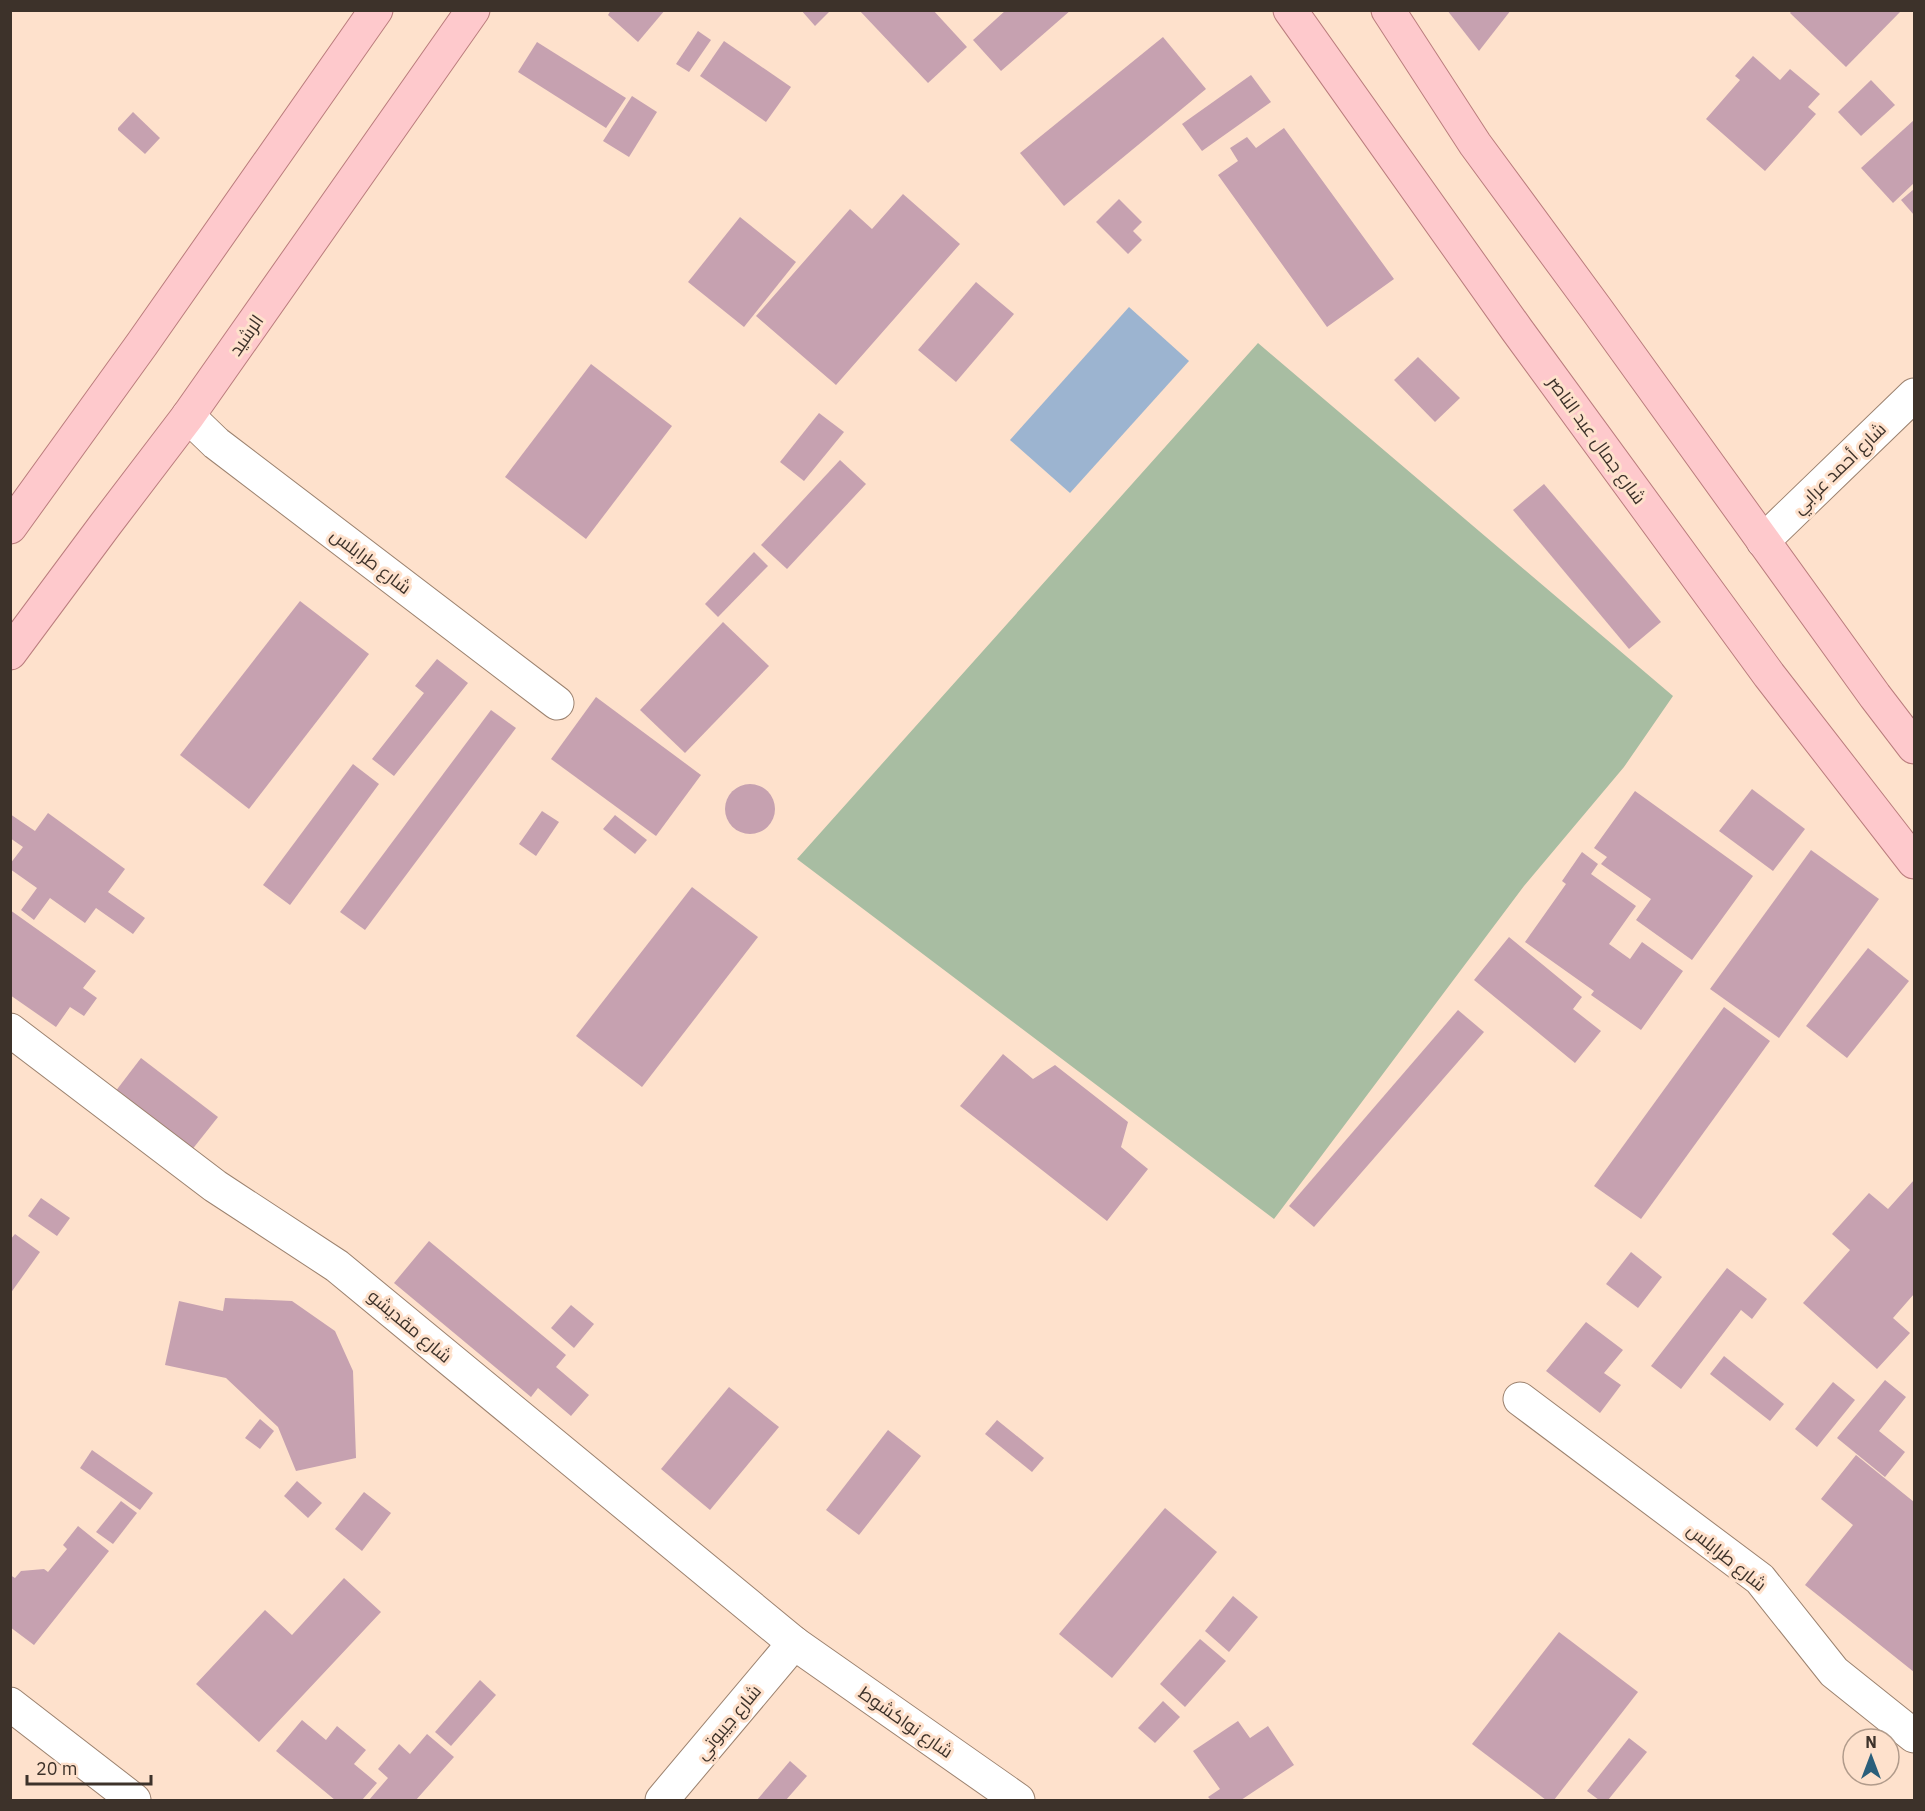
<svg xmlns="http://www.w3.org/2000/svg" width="1925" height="1811" font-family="'IBM Plex Sans',Cairo,sans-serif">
<rect width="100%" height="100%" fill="#fee1cc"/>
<polygon fill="#a8bda2" points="1258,343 1673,696 1624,767 1524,886 1274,1219 797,859"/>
<polygon fill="#9cb4d0" points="1129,307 1189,361 1070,493 1010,440"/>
<g fill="#c6a1b0">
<polygon points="611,10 665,10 638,42 608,15"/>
<polygon points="801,10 831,10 815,26"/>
<polygon points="859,10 933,10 967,47 928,83"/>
<polygon points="1006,10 1071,10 1001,71 973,40"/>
<polygon points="1447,10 1511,10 1479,51"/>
<polygon points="1792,10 1902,10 1846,67 1790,13"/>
<polygon points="698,31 711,40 689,72 676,64"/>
<polygon points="1163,37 1206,89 1064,206 1020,153"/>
<polygon points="724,41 791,87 766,122 700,76"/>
<polygon points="537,42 626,98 606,128 518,72"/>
<polygon points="1753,56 1780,80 1790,69 1820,94 1808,107 1816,114 1765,171 1706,119 1740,80 1735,76"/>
<polygon points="1251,75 1271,102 1202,151 1182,124"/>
<polygon points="1871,80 1895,105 1861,136 1838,112"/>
<polygon points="632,96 657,112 629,157 603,141"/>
<polygon points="133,112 160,138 145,154 118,130 118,128"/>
<polygon points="1914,120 1914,183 1893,203 1861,168"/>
<polygon points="1284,128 1394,279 1327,327 1218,175 1238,161 1230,148 1247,137 1256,148"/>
<polygon points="1914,189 1914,215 1901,200"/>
<polygon points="903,194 960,244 836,385 756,316 850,209 872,229"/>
<polygon points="1119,199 1142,222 1133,231 1142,240 1128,254 1096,222"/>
<polygon points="740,217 796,262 744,327 688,282"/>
<polygon points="976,282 1014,314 956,382 918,350"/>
<polygon points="1418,357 1460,398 1435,422 1394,380"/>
<polygon points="591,364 672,426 586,539 505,477"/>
<polygon points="819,413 844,432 804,481 780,462"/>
<polygon points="840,460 866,484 787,569 761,545"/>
<polygon points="1544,484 1661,622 1629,649 1513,510"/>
<polygon points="754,552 768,566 718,617 705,604"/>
<polygon points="300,601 369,654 249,809 180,755"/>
<polygon points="723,622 769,666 685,753 640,710"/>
<polygon points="437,659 468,683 394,776 372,759 424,693 415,686"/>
<polygon points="596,697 701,775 656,836 551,759"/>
<polygon points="491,710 516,728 365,930 340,912"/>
<polygon points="353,764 379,784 290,905 263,885"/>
<circle cx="750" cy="809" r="25"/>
<polygon points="1752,789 1805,829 1773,871 1719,831"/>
<polygon points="1635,791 1753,876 1692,960 1636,920 1651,899 1601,864 1607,857 1594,848"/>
<polygon points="542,811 559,822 536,856 519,844"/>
<polygon points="48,813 125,869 108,892 145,918 133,934 96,908 85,923 50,898 34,920 21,910 37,888 10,869 10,864 23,847 10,838 10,814 35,831"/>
<polygon points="615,815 647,840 635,854 603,829"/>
<polygon points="1811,850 1879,899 1779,1038 1710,989"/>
<polygon points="1582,852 1598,864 1591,874 1636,906 1609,944 1630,959 1642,942 1683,971 1641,1030 1591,995 1594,991 1525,942 1566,884 1562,881"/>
<polygon points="692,887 758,937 642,1087 576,1036"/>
<polygon points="10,910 96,971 83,988 97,998 84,1016 70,1007 56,1027 10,995"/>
<polygon points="1509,937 1582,997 1573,1009 1601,1031 1575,1063 1474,980"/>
<polygon points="1868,948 1909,981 1847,1058 1806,1026"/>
<polygon points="1724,1007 1770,1041 1641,1219 1594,1186"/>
<polygon points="1458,1010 1484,1032 1314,1227 1289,1206"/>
<polygon points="1003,1054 1033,1079 1055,1065 1128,1122 1121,1147 1148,1169 1107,1221 960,1106"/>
<polygon points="141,1058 218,1117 191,1151 115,1092"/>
<polygon points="1914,1180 1914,1294 1893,1318 1910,1333 1877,1369 1803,1303 1850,1250 1832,1234 1869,1193 1888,1209"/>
<polygon points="41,1198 70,1218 57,1236 28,1216"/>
<polygon points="15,1234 40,1252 10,1294 10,1240"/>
<polygon points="429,1241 566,1355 556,1367 589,1395 571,1416 538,1388 531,1397 394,1283"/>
<polygon points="1631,1252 1662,1277 1638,1308 1606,1284"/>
<polygon points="1727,1268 1767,1299 1752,1319 1741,1310 1681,1389 1651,1366"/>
<polygon points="225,1298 292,1301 335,1331 353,1371 356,1458 296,1471 278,1427 226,1378 165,1365 179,1301 223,1311"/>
<polygon points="571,1305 594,1324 574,1348 551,1328"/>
<polygon points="1586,1322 1623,1350 1604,1373 1621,1385 1600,1413 1546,1371"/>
<polygon points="1724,1356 1784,1404 1770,1421 1710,1374"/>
<polygon points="1885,1380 1906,1397 1879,1431 1905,1452 1885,1477 1837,1438"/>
<polygon points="1833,1382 1855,1400 1817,1447 1795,1429"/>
<polygon points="729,1387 779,1427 710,1510 661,1469"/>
<polygon points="260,1419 274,1431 260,1449 245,1438"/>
<polygon points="997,1420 1044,1458 1032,1472 985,1434"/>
<polygon points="888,1430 921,1456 859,1535 826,1510"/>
<polygon points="92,1450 153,1493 140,1510 80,1468"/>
<polygon points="1856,1455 1914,1502 1914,1672 1805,1585 1853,1525 1821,1499"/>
<polygon points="297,1481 322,1503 308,1518 284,1496"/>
<polygon points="364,1492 391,1513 362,1551 335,1529"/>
<polygon points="121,1501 137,1513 113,1544 96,1532"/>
<polygon points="1165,1508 1217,1552 1112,1678 1059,1634"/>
<polygon points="78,1526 109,1551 34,1645 10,1627 10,1575 15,1578 21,1571 44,1569 48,1572 67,1549 63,1545"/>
<polygon points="344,1578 381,1612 259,1742 196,1684 265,1610 292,1635"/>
<polygon points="1233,1596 1258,1617 1229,1652 1205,1631"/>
<polygon points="1559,1632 1638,1692 1554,1800 1546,1800 1472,1744"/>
<polygon points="1200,1639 1226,1661 1185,1707 1160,1684"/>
<polygon points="480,1680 496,1695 451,1746 435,1732"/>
<polygon points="1163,1701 1180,1717 1155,1743 1138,1728"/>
<polygon points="302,1720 326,1740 337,1726 366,1750 354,1764 377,1783 362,1800 335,1800 276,1751"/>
<polygon points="1238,1721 1250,1738 1268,1726 1294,1765 1241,1800 1211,1800 1208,1797 1220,1789 1193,1751"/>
<polygon points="427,1734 454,1757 416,1800 369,1800 388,1778 378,1769 399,1744 410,1754"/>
<polygon points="1629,1738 1647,1752 1608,1800 1599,1800 1587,1791"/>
<polygon points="790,1761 807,1776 786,1800 757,1800"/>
</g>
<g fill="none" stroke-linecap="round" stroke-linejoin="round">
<g stroke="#9c826f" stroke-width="35">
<g id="minor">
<polyline points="188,416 216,443 557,703"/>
<polyline points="1763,541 1914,395"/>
<polyline points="10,1030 215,1186 337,1266 794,1643 1018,1800"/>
<polyline points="1520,1399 1760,1579 1834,1672 1914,1736"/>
<polyline points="10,1704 134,1800"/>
<polyline points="662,1800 794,1643"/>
</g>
</g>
<g stroke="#ba7d7d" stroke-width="35">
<g id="major">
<polyline points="1290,10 1517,330 1769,675 1914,862"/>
<polyline points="1388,10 1475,144 1597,310 1875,696 1914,747"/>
<polyline points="10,527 142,344 376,10"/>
<polyline points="10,653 105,525 188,416 473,10"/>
</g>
</g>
<use href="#minor" stroke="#fff" stroke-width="33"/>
<use href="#major" stroke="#fec9cc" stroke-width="33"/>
</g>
<g text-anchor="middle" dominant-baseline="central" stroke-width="6" stroke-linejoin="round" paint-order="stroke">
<g font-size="18" fill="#3d322a" stroke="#fee1cc">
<text transform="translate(246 335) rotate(-55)">الرشيد</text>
<text transform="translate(1597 440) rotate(54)">شارع جمال عبد الناصر</text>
<text transform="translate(1839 468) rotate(-44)">شارع أحمد عرابي</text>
<text transform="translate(371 561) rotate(37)">شارع طرابلس</text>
<text transform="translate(410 1326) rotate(40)">شارع مقديشو</text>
<text transform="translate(1727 1557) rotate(39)">شارع طرابلس</text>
<text transform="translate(728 1722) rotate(-50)">شارع جيبوتي</text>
<text transform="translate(906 1722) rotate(35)">شارع نواكشوط</text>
</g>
</g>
<rect width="1925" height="1811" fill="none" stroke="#3d322a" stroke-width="24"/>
<g transform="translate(1871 1757)"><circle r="28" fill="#fee1cc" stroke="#b19b8b" stroke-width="1.5"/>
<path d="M0-4.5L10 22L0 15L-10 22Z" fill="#2b5f7b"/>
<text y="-9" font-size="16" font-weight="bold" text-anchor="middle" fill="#3d322a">N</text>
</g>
<path d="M27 1775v9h124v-9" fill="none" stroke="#3d322a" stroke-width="3"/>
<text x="36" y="1775" font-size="18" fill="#3d322a" stroke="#fee1cc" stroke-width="4.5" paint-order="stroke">20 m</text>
</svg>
